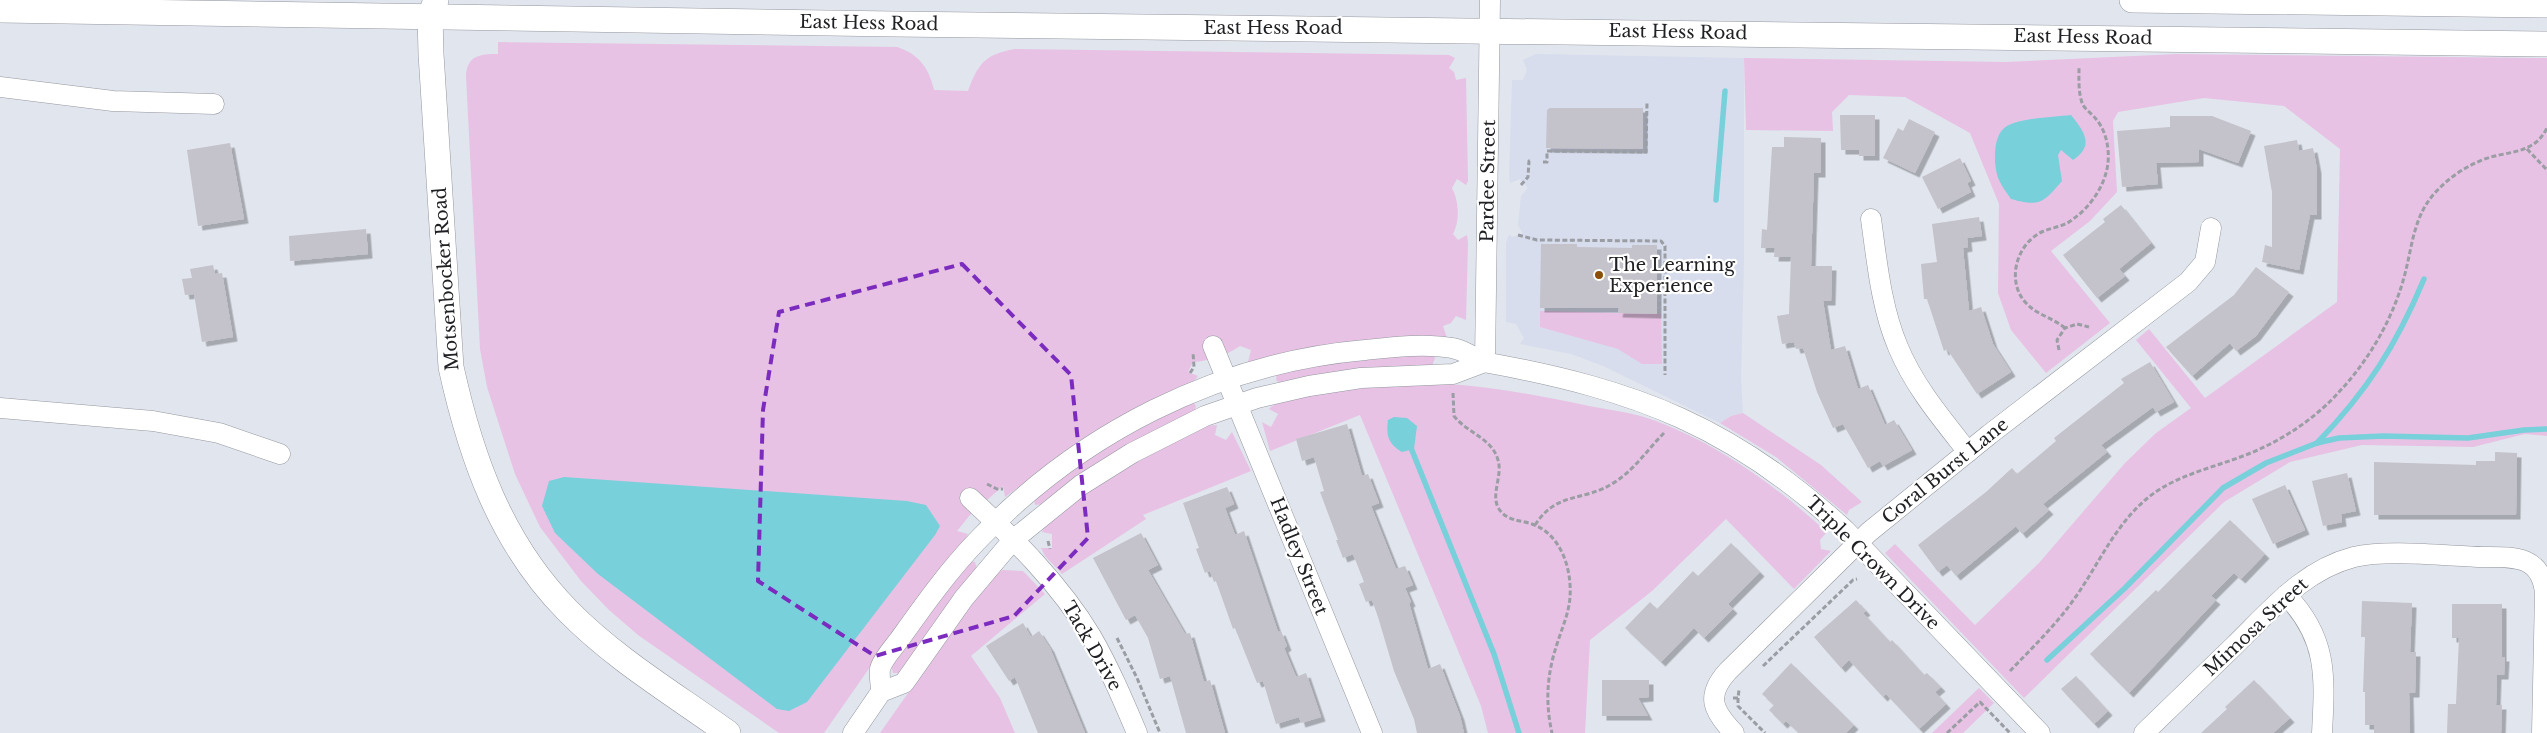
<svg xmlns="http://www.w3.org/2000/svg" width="2547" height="733" font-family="'Libre Baskerville',serif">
<defs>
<filter id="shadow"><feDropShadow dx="4.5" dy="4.5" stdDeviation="0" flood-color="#0004"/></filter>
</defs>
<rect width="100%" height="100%" fill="#e1e5ed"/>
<polygon fill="#d7dded" points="1536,54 1744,58 1744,264 1741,377 1743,413 1731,416 1720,423 1603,366 1571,354 1520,344 1524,338 1516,324 1506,322 1506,243 1509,234 1512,237 1523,234 1518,225 1521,196 1528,188 1520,179 1510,183 1509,178 1512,80 1523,80 1527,70 1523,60"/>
<g fill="#e7c2e4">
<path d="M498,42L897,47C919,54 929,68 934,90L968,91C978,64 985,54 1015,49L1449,55L1455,58L1449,68L1454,72L1456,80L1466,78L1468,181L1466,185L1457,179L1452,188C1459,201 1460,221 1453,234L1458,240L1467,235L1468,243L1466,320L1456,316L1451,323L1443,326L1447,338L1248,362L1251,350L1240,346C1227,355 1210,361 1193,362L1188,372L1198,376L1194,381L1157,397L1095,431L1005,497L1003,486L970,515L957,531L968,534L965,539L884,647L824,733H779L638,635L609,610L581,581L540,527L515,474L487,387L480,349L466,76C467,55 481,54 498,54Z"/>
<polygon points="2177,54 2547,58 2547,436 2525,434 2473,447 2362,445 2290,462 2224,502 2024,698 1885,553 1895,544 1975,625 2039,563 2125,463 2156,433 2191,408 2136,340 2149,329 2205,398 2337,302 2340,149 2284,106 2204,98 2118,112 2113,121 2117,192 2090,221 2051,251 2110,323 2046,373 2011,330 1998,293 1999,204 1970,133 1905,97 1849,95 1832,112 1833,131 1746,130 1744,58 2006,62"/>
<polygon points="1540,311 1661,314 1662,364 1642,364 1618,349 1540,327"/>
<polygon points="1433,355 1435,358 1432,366 1280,383 1276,380 1277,373 1359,358"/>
<path d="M1447,384C1495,387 1542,396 1589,406C1611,410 1635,413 1656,421C1720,445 1777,487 1827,532L1820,540L1821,549L1831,551L1794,589L1726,519L1652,591L1590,640L1585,733H1488L1481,706L1360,415L1270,451L1262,422L1271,427L1278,414L1269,409C1288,387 1415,386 1447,384Z"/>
<polygon points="1193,402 1196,406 1194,413 1043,504 1035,505 1034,498 1118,437"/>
<polygon points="1743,413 1821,465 1862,502 1849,510 1847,515 1776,457 1720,423 1731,416"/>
<path d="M1217,425L1215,435L1226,440L1232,432L1251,471L1143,515L1146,519L1062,574L1045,556L1041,548H1052V534L1042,532C1047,521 1057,515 1066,508C1109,473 1158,450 1207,426Z"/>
<polygon points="970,561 975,562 977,569 935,621 900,673 893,673 891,665 930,610"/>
<polygon points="1003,570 1023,571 1045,594 971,656 1000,698 1015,733 880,733 967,609 997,573"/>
<polygon points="1979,688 1994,703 1963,733 1932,733"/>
</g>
<g fill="#78d0da">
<path d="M2071,115C2084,131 2095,146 2073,160L2061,150L2058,155L2062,181C2043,203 2040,207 2011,199C2007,193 2002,187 1999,180C1993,166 1992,134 2007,126C2021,118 2054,117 2071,115Z"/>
<path d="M1394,417L1407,418L1417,426L1414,449L1402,452C1388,444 1386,435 1388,420Z"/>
<polygon points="564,477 907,501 926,505 940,526 935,535 807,702 789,711 777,709 598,574 555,533 542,506 549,481"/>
</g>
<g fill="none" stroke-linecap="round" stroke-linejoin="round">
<g stroke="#78d0da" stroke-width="5.5">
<polyline points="1716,200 1725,91"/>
<polyline points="1409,443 1494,654 1519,733"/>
<path d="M2317,443C2367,391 2396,346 2424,279"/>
<polyline points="2047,660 2125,588 2223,488 2266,463 2317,443 2339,438 2383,436 2468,438 2524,430 2547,429"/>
</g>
</g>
<g fill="#c4c2ca" filter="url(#shadow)">
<polygon points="1550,108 1643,108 1643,149 1546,148 1547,110"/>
<polygon points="1840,115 1875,115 1875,156 1859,156 1859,150 1841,150"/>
<polygon points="2170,116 2212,116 2251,131 2238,163 2199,149 2199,162 2156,163 2158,184 2122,187 2117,131 2170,127"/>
<polygon points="1909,119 1935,132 1915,173 1883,158 1898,128 1903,131"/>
<polygon points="1784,137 1821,138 1821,173 1814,173 1811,266 1832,266 1831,301 1823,301 1831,350 1845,346 1858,389 1868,385 1885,425 1894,420 1912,450 1883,466 1880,461 1868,468 1843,424 1833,428 1817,392 1803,348 1796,349 1794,342 1782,344 1777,316 1789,314 1791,257 1774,257 1775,248 1761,248 1762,229 1767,230 1772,147 1784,147"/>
<polygon points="2297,140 2299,151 2313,148 2317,169 2317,215 2310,215 2299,270 2262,262 2265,245 2272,247 2272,192 2264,146"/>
<polygon points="230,143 244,219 198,226 187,150"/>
<polygon points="1960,158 1971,181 1967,183 1971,192 1938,209 1922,177"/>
<polygon points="2121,205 2151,243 2119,269 2125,276 2097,298 2063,255 2105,222 2103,219"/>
<polygon points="1979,217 1982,236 1967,238 1968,247 1963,248 1969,311 1981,307 1993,344 2011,372 1977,394 1947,349 1944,351 1927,299 1924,299 1921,264 1937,262 1932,224"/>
<polygon points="366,229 368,254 290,261 289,236"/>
<polygon points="1541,244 1577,244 1577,247 1632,248 1632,245 1657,245 1657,314 1618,313 1619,308 1540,308"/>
<polygon points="213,265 215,274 222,273 233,337 202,342 194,294 185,295 182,279 192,278 190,269"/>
<polygon points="2256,267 2289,292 2256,336 2236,351 2230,343 2192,376 2166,347 2234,295"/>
<polygon points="2150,362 2174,402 2156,412 2153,407 2101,445 2107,452 2043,504 2049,510 2022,534 2016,526 1956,576 1947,565 1938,572 1918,545 1986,492 2012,468 2017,474 2056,441 2054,438 2124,383 2121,379"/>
<polygon points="1347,424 1362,476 1368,474 1379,503 1371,506 1396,569 1405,566 1413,585 1405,588 1411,602 1409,603 1428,669 1440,664 1460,716 1464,733 1417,733 1414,719 1394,671 1378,617 1372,600 1366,602 1359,584 1364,582 1353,554 1343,558 1336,540 1338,540 1320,492 1324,491 1314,457 1302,461 1296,439"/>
<polygon points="2495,452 2517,453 2516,515 2374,515 2374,462 2476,465 2476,461 2495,461"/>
<polygon points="2347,473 2356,511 2341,514 2342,522 2323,526 2312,481"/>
<polygon points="2285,485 2305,530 2273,544 2252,499"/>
<polygon points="1227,487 1234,504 1225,508 1235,535 1244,531 1278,632 1281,631 1287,646 1284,648 1296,677 1306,673 1321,717 1301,723 1299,717 1276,724 1263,681 1257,683 1235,628 1233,629 1216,581 1214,582 1210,571 1205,573 1196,549 1199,548 1183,503"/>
<polygon points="2230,520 2265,554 2241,579 2234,573 2211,596 2216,600 2129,693 2090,654 2156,590 2158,592"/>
<polygon points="1141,533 1158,565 1148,570 1185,634 1190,633 1204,682 1210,680 1225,733 1186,733 1170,676 1160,679 1148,638 1135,615 1126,620 1093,558"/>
<polygon points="1731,543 1760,572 1728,604 1733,609 1704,638 1694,628 1661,662 1625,628 1650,602 1657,609 1693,571 1698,576"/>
<polygon points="1856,600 1866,611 1863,613 1890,642 1892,640 1924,675 1927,673 1941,687 1935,692 1946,704 1919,729 1886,694 1883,697 1849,660 1841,668 1814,637"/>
<polygon points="2362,601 2412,603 2410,652 2416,652 2415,693 2409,693 2410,733 2374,733 2374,725 2365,725 2365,692 2363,692 2365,637 2361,637"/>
<polygon points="2452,604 2502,604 2502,657 2505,657 2504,675 2497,675 2496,705 2502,705 2501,733 2447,733 2448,704 2456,704 2459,638 2452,638"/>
<polygon points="1023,623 1031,637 1039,631 1050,648 1085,733 1038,733 1015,677 1009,681 986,646"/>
<polygon points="1791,663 1854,725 1846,733 1799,733 1786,721 1783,724 1769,710 1774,705 1762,694"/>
<polygon points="2076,676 2108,711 2094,724 2061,689"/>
<polygon points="1602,680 1649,680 1649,697 1638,698 1648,716 1602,716"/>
<polygon points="2254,680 2290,718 2273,733 2201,733 2227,709 2225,707"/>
</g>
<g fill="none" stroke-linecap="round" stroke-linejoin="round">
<g stroke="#94979f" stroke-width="21">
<g id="minor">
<polyline points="0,87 113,101 214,104"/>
<path d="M1871,219C1877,262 1881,307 1898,347C1914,386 1942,419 1968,452"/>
<polyline points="1213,346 1372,733"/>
<polyline points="1485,362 1490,0"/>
<polyline points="0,408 153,421 219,433 280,454"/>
<path d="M970,498C1014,539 1060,584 1091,636C1109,667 1123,700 1137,733"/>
<path d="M2286,595C2328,638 2325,677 2322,733"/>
<path d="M881,692C881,685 879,676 880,669C882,660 893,648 899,640C924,605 948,571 978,540C1080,433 1217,363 1365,350C1392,347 1425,343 1452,348C1465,350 1476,360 1489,363C1637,390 1733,427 1845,530L2040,733"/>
<polyline points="853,733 881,692 904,683 964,598 1013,540 1081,485 1132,453 1205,416 1257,398 1309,386 1361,378 1453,374 1485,362"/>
<path d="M1734,733C1713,711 1705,696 1728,671L1869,532L1990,434L2188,282L2205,262L2211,228"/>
<path d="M2144,733C2174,704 2204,675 2234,646C2270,611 2303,570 2354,557C2387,549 2447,556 2483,557C2514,557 2541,555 2545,593L2542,733"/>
</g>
</g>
<g stroke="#94979f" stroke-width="26">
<g id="major">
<path d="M436,0L430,16L431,54L451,367C471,458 501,543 568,611C615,659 674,694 728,733"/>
<polyline points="2132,0 2547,5"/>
<polyline points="0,10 895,24 2547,44"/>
</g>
</g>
<g stroke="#9a9da3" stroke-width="3" stroke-dasharray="5 2.5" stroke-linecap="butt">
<polyline points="2527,149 2547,170"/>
<polyline points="1543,162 1547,162 1547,151 1646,152 1647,103"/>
<polyline points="1521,185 1528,177 1529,161 1532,161"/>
<polyline points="1518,235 1537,240 1661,241 1665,246 1665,375"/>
<polyline points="1659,314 1660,286 1665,286"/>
<path d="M2065,328C2053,318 2037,315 2026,303C2007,283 2015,248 2038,234C2049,227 2063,228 2073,219C2088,209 2101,191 2106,173C2111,156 2108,133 2096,119C2092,114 2086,110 2083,105C2078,94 2079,79 2079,67"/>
<polyline points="2059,350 2057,340 2065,328 2077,324 2089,327"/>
<polyline points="1190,373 1194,367 1193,352"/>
<path d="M1453,393L1454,416C1467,433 1492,438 1498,460C1503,476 1490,495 1499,509C1507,521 1520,520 1532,524C1561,534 1572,569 1570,597C1569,613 1562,628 1557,644C1547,674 1545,702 1552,733"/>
<polyline points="987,484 997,489 1003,489"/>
<path d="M1535,525C1558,490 1583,503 1615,482C1634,470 1648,449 1664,433"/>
<polyline points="1048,541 1050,549"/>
<polyline points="1117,638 1137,678 1160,733"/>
<polyline points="1763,666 1853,580 1857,579"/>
<path d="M2010,671C2031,649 2054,627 2072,602C2100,564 2116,519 2157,491C2183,474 2214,467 2243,456C2278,443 2314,420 2339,392C2368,361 2391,322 2403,281C2412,251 2412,220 2433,195C2447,179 2463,168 2482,160C2507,150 2533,156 2547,128"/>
<polyline points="1733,698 1738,698 1739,690"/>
<polyline points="1738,698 1738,706 1765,733"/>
<polyline points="1947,733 1980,702 2010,733"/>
</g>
<use href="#minor" stroke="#fff" stroke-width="20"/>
<use href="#major" stroke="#fff" stroke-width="25"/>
</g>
<path fill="none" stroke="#7b2cbf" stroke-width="4" stroke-dasharray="10 6" stroke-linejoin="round" d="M962,264L1071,375L1088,538L1014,616L875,656L758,581L763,410L779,312Z"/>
<circle fill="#8b4f0c" stroke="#fff" stroke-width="2" cx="1599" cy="275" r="5"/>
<g text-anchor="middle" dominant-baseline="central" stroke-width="4.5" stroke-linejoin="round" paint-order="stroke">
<g font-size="18" fill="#202124" stroke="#fff">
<text transform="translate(869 23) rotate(1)">East Hess Road</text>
<text x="1273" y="28">East Hess Road</text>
<text transform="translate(1678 32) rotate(1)">East Hess Road</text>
<text transform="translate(2083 37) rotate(1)">East Hess Road</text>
<text transform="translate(1488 181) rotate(-89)">Pardee Street</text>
<text transform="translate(446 279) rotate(-94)">Motsenbocker Road</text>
<text transform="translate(1945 471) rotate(-39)">Coral Burst Lane</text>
<text transform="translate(1299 556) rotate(68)">Hadley Street</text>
<text transform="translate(1873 563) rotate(45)">Triple Crown Drive</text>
<text transform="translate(2256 627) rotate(-43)">Mimosa Street</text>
<text transform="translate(1092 646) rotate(60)">Tack Drive</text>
</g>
<g font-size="18" fill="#202124" stroke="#fff" text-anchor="start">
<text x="1609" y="265">The Learning<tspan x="1609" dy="21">Experience</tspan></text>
</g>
</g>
</svg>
